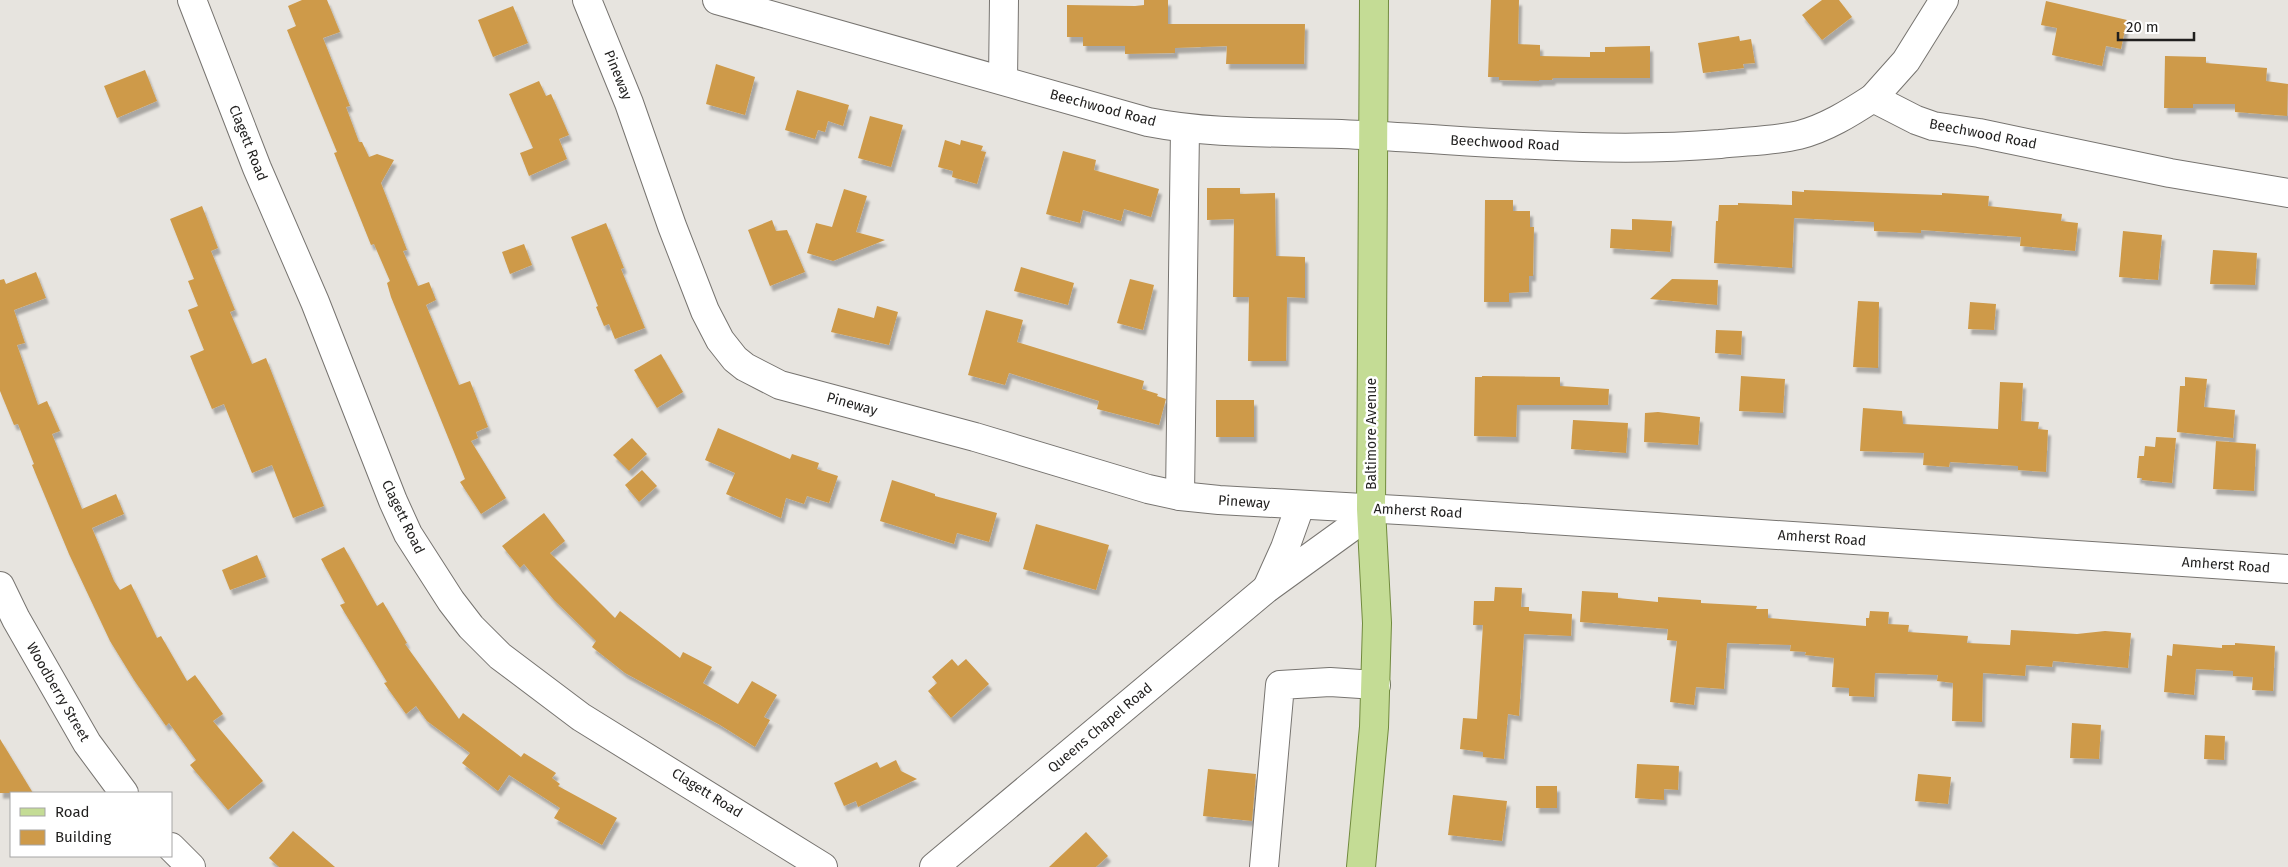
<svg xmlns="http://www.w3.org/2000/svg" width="2288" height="867" font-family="'Fira Sans',sans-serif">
<defs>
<filter id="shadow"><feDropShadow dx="3" dy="5.5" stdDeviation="1" flood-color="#0004"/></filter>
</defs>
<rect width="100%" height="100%" fill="#e7e4df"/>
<g fill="#ce9a49" filter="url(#shadow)">
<polygon points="302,0 327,0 340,32 323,38 350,106 346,107 359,142 362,142 369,157 377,154 394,160 381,183 407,250 403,251 418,286 429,282 436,300 426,305 459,385 470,381 488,427 476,432 478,438 471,441 506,498 481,514 460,482 465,479 391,297 387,283 390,281 374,244 371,245 334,153 337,152 287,30 296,26 288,6"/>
<polygon points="1144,0 1168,0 1168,24 1305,24 1304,64 1226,64 1227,46 1175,48 1175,53 1125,54 1125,46 1083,46 1083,37 1067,37 1067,5 1135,6 1144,5"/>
<polygon points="1491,0 1519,0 1518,44 1540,45 1540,56 1590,57 1590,52 1605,52 1605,47 1650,46 1650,78 1553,78 1552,80 1539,80 1539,81 1499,80 1499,77 1488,77"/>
<polygon points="1822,0 1839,0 1852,17 1822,40 1802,15"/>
<polygon points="2046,1 2127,20 2121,49 2106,46 2102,66 2052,55 2057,28 2041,25"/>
<polygon points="513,6 528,43 493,57 478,20"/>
<polygon points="1739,36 1740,41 1751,39 1755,63 1743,64 1744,68 1703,73 1698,43"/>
<polygon points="2165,56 2206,57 2206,63 2267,68 2266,81 2288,84 2287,116 2235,112 2235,104 2193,104 2193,108 2164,108"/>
<polygon points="716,64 755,77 745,115 706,104"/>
<polygon points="145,70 157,101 117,118 104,86"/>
<polygon points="539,81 546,96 551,94 569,135 559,139 567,159 529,176 520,153 533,148 509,94"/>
<polygon points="797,90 849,105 843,126 828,121 825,132 818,130 815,139 785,130"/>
<polygon points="870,116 903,125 891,167 858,158"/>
<polygon points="945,140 960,145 961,140 983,146 981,151 986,152 977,184 952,177 953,171 938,167"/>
<polygon points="1063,151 1096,160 1094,170 1159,189 1151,217 1124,209 1121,221 1083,210 1080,223 1046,214"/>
<polygon points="1207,188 1240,188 1240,194 1275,193 1276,256 1305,257 1305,298 1287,297 1286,361 1248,361 1249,297 1233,297 1234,219 1207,220"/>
<polygon points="844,189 867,196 856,232 885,240 833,261 807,253 816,223 832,227"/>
<polygon points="1804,190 1942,195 1942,193 1989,196 1988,206 2062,214 2061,221 2078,223 2075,251 2020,246 2021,237 1921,230 1921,233 1874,231 1874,222 1794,218 1792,268 1714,263 1716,221 1718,221 1719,205 1738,205 1738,203 1792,205 1792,191 1804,192"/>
<polygon points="1485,200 1513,200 1513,211 1530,211 1530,227 1534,227 1533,276 1529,276 1529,292 1509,293 1509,302 1484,302"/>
<polygon points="202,206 218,248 211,251 235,310 230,312 252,364 266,358 324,506 293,518 272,465 252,473 224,404 212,409 190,356 204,350 188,310 198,306 188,281 194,279 170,219"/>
<polygon points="1632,219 1672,221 1670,252 1610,248 1611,229 1632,230"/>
<polygon points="772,220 776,231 787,230 805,272 770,286 748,230"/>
<polygon points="606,223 624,268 621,269 645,328 615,339 609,324 604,326 596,307 598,306 571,237"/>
<polygon points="2123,231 2162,235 2158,280 2119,277"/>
<polygon points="524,244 532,265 510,274 502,252"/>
<polygon points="2213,250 2257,253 2255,285 2210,284"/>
<polygon points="1021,267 1074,283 1068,305 1014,291"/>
<polygon points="36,272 46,298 14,310 25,343 17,345 38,405 47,401 60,431 52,434 82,509 116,494 124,514 92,528 114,581 120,590 131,584 157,638 161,636 187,681 195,675 223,714 213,721 263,781 228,810 190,765 196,760 169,723 166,726 134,680 110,641 69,554 32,465 34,464 18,424 14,425 0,391 0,280 4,279 6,284"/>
<polygon points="1130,279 1154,285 1143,330 1117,323"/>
<polygon points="1672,279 1718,280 1717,305 1650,299"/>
<polygon points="1858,301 1879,302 1878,368 1853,367"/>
<polygon points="1970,302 1996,304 1994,330 1968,329"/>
<polygon points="877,306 898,312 889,345 831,332 838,308 874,318"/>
<polygon points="986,310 1023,320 1017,342 1144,381 1142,389 1158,394 1157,396 1166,399 1159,425 1097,409 1099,401 1009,373 1005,385 968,375"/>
<polygon points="1716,330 1742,331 1741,355 1715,353"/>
<polygon points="661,354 683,392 657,408 634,370"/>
<polygon points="1482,376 1560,377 1560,386 1609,389 1608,405 1517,405 1516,437 1474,436 1475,377 1482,377"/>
<polygon points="1741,376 1785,379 1783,413 1739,411"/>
<polygon points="2185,377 2207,379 2204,407 2235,410 2233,438 2177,432 2180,386 2185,386"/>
<polygon points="2000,382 2023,383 2021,421 2039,422 2038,429 2048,430 2046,472 2018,470 2018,466 1950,462 1949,467 1923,465 1924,453 1860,451 1863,408 1902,411 1903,424 1998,429"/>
<rect x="1216" y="400" width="38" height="37"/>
<polygon points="1658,412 1700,417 1698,445 1644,442 1645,413"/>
<polygon points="1573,420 1628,423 1626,453 1571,449"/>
<polygon points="718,428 790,459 792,454 819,463 817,469 838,476 829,503 807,496 804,504 786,498 781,518 726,494 735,473 705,460"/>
<polygon points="2156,437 2176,438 2172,483 2142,480 2142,478 2137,478 2139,456 2144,456 2145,446 2155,447"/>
<polygon points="632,438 647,454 629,471 613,455"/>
<polygon points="2216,441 2256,444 2254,491 2213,489"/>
<polygon points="642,470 657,486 639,502 625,485"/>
<polygon points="892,480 935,494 935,496 997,513 989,542 957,533 954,544 880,521"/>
<polygon points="544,513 565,541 550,553 615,618 620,611 680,658 683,652 712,667 703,683 738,704 752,681 777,695 764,717 770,720 755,747 720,725 625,673 592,647 596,641 554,600 524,564 520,568 502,546"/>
<polygon points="1036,524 1109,545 1096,590 1023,569"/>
<polygon points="344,547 377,606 383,602 407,643 405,644 459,719 463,713 521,757 524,753 556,773 552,778 560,784 558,786 617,818 602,845 554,818 560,808 509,775 498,791 462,763 470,753 427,721 416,706 406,714 384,683 387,682 340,605 345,603 321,559"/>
<polygon points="257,555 266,577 230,590 222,570"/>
<polygon points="1495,587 1522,588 1521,607 1529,607 1529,611 1572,614 1571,636 1524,634 1519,716 1508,714 1504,759 1483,757 1483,752 1460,749 1463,718 1477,719 1483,625 1473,625 1474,601 1494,601"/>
<polygon points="1582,591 1618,593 1618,598 1658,602 1658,597 1701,600 1701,603 1757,606 1756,609 1768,609 1768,618 1866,626 1866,618 1869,618 1870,611 1889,612 1888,624 1909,625 1908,632 1968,636 1967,643 2010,645 2011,630 2077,634 2105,631 2131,633 2128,668 2053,661 2052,667 2026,665 2025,676 1983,673 1982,722 1952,721 1953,683 1937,681 1938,675 1875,673 1874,697 1849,696 1849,688 1832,687 1834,658 1805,655 1806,652 1790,651 1791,645 1727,643 1724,689 1696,687 1694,705 1670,702 1677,641 1667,640 1668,629 1580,622"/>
<polygon points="2235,643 2275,646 2273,691 2252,690 2253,677 2233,676 2233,671 2196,669 2194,695 2164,692 2167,655 2172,656 2173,644 2222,648 2222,645 2235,645"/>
<polygon points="952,659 958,666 966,659 989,684 951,718 928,691 937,683 932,677"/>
<polygon points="2072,723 2101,725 2099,759 2070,758"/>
<polygon points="2205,735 2225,736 2224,760 2204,759"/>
<polygon points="0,739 33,793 0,793"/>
<polygon points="896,760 901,771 917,779 858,807 856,801 844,806 834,783 877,762 880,768"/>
<polygon points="1637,764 1679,766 1678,790 1664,789 1664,800 1635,798"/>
<polygon points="1208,769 1256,774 1252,821 1203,816"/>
<polygon points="1918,774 1951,777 1948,804 1915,801"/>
<rect x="1536" y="786" width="21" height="22"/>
<polygon points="1453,795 1507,801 1502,841 1448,835"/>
<polygon points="293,831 335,867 279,867 269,858"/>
<polygon points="1086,832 1108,856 1096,867 1049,867"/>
</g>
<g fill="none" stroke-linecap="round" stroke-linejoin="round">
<g stroke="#777470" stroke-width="30">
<g id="minor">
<polyline points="192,0 257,168 315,302 393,501 408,534 451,601 471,627 500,656 581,717 823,867"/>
<polyline points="587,0 629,103 672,226 705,311 720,340 735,359 745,367 780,385 975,437 1148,489 1180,496 1219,500 1417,511 2288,569"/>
<path d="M717,0L1148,122C1220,136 1289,131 1362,135C1481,141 1601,154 1720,144C1745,141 1774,141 1799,135C1826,128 1850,113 1873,98L1916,120L1933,126L1979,133L2170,173L2288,193"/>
<polyline points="1003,80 1004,0"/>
<polyline points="1873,98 1906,61 1944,0"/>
<polyline points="1180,496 1185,129"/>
<polyline points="0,586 16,619 87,743 124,793"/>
<polyline points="1267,588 1285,548 1300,506"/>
<polyline points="171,847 191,867"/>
<polyline points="934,867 1266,589 1360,521 1371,509"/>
<polyline points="1264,867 1280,685 1330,682 1376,685"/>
</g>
</g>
<g stroke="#718a3e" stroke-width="30">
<polyline id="major" points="1361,867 1374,727 1377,623 1371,509 1374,0"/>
</g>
<use href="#minor" stroke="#fff" stroke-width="28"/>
<use href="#major" stroke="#c4dc95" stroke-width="28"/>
</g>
<g text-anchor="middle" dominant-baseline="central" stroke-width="5" stroke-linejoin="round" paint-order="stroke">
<g font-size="14" fill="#201f1e" stroke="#fff">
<text transform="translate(618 75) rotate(68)">Pineway</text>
<text transform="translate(1103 108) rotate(15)">Beechwood Road</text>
<text transform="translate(1983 134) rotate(11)">Beechwood Road</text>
<text transform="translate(248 143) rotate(68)">Clagett Road</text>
<text transform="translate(1505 143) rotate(3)">Beechwood Road</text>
<text transform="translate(852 404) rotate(16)">Pineway</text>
<text transform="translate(1371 434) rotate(-90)">Baltimore Avenue</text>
<text transform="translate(1244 502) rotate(4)">Pineway</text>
<text transform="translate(1418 511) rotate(3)">Amherst Road</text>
<text transform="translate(403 517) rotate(64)">Clagett Road</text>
<text transform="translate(1822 538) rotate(4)">Amherst Road</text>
<text transform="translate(2226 565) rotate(4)">Amherst Road</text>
<text transform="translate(58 692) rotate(60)">Woodberry Street</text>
<text transform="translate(1100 728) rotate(-40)">Queens Chapel Road</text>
<text transform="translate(707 793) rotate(32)">Clagett Road</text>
</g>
</g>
<rect x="10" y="792" width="162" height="65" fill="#ffffff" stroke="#a6a5a5"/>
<rect x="20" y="808" width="25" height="8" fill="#c4dc95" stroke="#a6a5a5"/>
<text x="55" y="817" font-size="15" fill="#201f1e">Road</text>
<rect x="20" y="830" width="25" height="15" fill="#ce9a49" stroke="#a6a5a5"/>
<text x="55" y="842" font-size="15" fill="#201f1e">Building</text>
<path d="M2118 32v8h76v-8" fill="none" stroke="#201f1e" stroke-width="2.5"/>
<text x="2126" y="32" font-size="15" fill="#201f1e" stroke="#ffffff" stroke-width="4" paint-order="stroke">20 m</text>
</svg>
